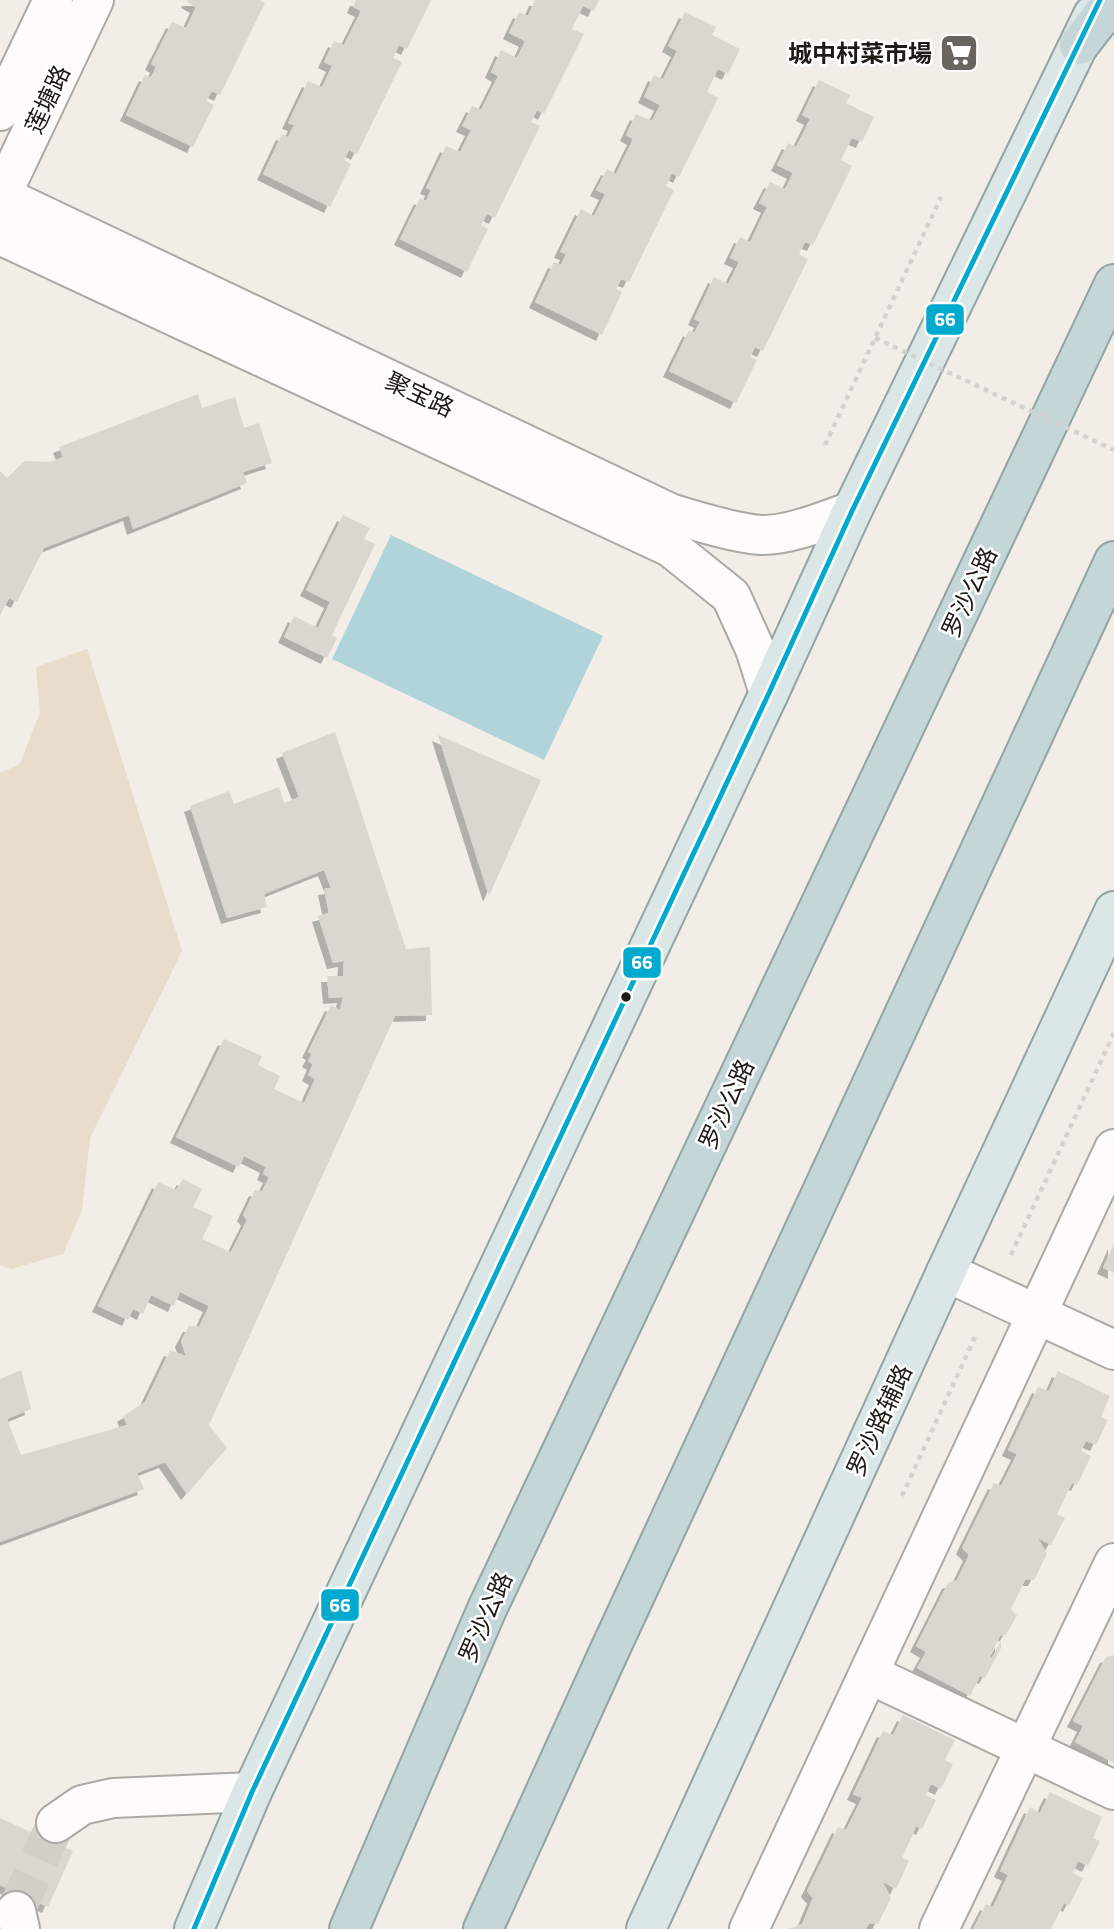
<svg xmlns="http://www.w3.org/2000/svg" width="1114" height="1929" font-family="'Titillium Web','Noto Sans SC',sans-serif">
<defs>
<filter id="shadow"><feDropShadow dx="-6" dy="6" stdDeviation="0" flood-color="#0004"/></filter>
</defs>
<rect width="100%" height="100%" fill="#f2eee7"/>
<polygon fill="#e8dcca" points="87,649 182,951 90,1138 82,1210 63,1254 11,1269 0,1265 0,773 20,764 40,712 36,667"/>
<polygon fill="#b0d4da" points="391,535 603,636 544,760 332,659"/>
<g fill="#dad6d0" filter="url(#shadow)">
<polygon points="188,0 260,0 265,3 220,95 212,91 206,101 214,105 193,147 126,115 145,75 151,77 156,67 151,64 172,22 186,28 196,7 187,2"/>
<polygon points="356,0 431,0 407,49 399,45 393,58 402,62 357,154 349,150 344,160 351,164 330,207 263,174 282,134 288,137 294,125 288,123 308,81 322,87 332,66 324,62 334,41 344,45 361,11 353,7"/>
<polygon points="535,0 599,0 594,11 583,6 572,29 584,34 544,114 537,110 531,122 540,126 495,218 487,214 481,225 488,229 467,272 400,239 420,198 426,201 431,190 426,188 446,146 460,152 471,130 462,126 472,106 481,110 498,76 491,72 501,50 517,58 525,41 509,33 519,12 528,16"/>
<polygon points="685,12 716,27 712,35 740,49 728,74 718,69 707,92 718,98 679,177 672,173 666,186 674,190 629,282 621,279 616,289 622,292 602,335 535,302 554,262 561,265 566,254 560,252 581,209 594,216 605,194 596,190 607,169 616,174 633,139 626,135 636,114 652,121 660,105 644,97 654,75 663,79 677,51 668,46"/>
<polygon points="819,80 850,95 846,103 874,117 862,142 852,138 841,160 852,166 813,245 805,242 799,254 808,259 763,351 755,347 750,357 757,360 736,403 669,371 689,330 694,333 700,322 694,319 714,277 728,284 739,262 730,258 740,237 750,242 767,207 759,203 770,182 785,189 793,173 777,165 788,143 796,147 810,119 802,115"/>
<polygon points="198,394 202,408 235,397 244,428 259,423 272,463 243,472 247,483 133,529 129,515 44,548 17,602 9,598 0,616 0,471 7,478 25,461 50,462 63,457 59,447"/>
<polygon points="343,515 370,528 364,539 375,544 332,635 337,638 327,658 284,637 294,616 318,628 330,602 306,590"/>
<polygon points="335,732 406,949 430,947 432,1015 395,1016 209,1425 227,1448 187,1494 165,1462 137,1473 144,1489 0,1542 0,1379 21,1370 31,1409 7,1419 21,1455 127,1425 123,1416 145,1402 170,1350 186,1356 181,1341 189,1326 199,1327 209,1306 180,1292 174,1306 151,1295 143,1314 133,1309 128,1320 98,1306 158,1182 176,1190 183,1179 202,1189 193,1207 213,1216 202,1239 231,1252 247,1220 243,1215 255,1190 262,1191 269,1177 263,1174 266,1167 244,1156 239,1167 176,1137 224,1039 262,1056 258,1065 280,1076 274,1089 304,1103 315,1079 308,1075 313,1064 308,1061 312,1054 308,1052 331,1005 340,1010 343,997 329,998 327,976 343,976 344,961 333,963 318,916 329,913 324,889 331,888 324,870 264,894 267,907 227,918 190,806 229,791 234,804 279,787 284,803 299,797 282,753"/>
<polygon points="438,735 541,780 489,896"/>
<polygon points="1114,1243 1114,1273 1103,1268"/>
<polygon points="1058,1371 1110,1396 1101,1417 1108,1420 1096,1445 1086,1441 1081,1451 1091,1456 1077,1485 1072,1483 1057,1514 1065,1518 1051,1545 1038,1538 1047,1554 1034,1580 1025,1580 1011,1609 1017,1615 1006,1635 1000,1636 990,1657 992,1658 1001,1641 1001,1648 985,1678 980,1676 970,1696 917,1668 926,1652 916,1646 948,1583 957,1580 969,1555 962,1548 994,1483 1001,1486 1017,1454 1008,1450 1038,1387 1049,1391"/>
<polygon points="1114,1655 1114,1763 1075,1742 1083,1726 1073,1721 1106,1657"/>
<polygon points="903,1715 955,1740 945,1760 953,1764 941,1789 931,1784 926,1795 936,1800 922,1829 916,1826 912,1836 902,1858 909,1861 896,1889 883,1882 891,1898 878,1924 869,1923 866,1929 788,1929 802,1924 813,1898 807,1891 838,1827 846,1830 862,1798 853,1794 883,1731 893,1735"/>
<polygon points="1050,1792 1102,1817 1093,1838 1100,1841 1088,1866 1078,1861 1073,1873 1083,1878 1069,1906 1064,1903 1051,1929 973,1929 986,1904 993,1907 1008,1875 1000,1871 1030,1807 1040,1813"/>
<polygon points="0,1818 73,1851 48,1907 0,1885"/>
</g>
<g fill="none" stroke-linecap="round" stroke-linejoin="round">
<polyline stroke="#d2cec8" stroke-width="38" stroke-dasharray="38 19" stroke-linecap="butt" points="16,1911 56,1823"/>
<g stroke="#aca9a4" stroke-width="42">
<g id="minor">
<polyline points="0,111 53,0"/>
<path d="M0,195L670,513C696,521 734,533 761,535C788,536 827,520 852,511"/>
<polyline points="0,198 94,0"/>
<polyline points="0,235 670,547 731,596 755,649 769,693"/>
<polyline points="946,1272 1114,1350"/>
<polyline points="869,1674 1114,1790"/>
<polyline points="56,1823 82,1805 113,1798 252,1792"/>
<polyline points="16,1911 20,1929"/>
<polyline points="749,1929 1114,1149"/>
<polyline points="939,1929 1114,1563"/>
</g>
</g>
<g stroke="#92a3a3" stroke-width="42">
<g id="major">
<polyline points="194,1929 252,1792 769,693 852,511 1093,15"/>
<polyline points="646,1929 946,1272 1114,911"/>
</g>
</g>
<g stroke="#92a3a3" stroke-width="42">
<g id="highway">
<polyline points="1079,45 1114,0"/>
<polyline points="349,1929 487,1609 1114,284"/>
<polyline points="483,1929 607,1656 1114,561"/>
</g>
</g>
<g stroke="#d3d2d0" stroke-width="4.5" stroke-dasharray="5 5" stroke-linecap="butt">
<polyline points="825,445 941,197"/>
<polyline points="1011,1255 1114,1033"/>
<polyline points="902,1496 975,1337"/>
</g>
<use href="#minor" stroke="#fdfcfb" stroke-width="38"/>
<use href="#major" stroke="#dbe6e6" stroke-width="38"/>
<use href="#highway" stroke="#c5d6d9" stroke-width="38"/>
<polyline stroke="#d3d2d0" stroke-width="4.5" stroke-dasharray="5 5" stroke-linecap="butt" points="875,338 1114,450"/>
<g stroke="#fff" stroke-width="10">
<polyline id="bus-1" points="194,1929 252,1792 769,693 852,511 1100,0"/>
</g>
<use href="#bus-1" stroke="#00a9ce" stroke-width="5"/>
</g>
<defs>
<g id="supermarket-square" transform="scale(2.0125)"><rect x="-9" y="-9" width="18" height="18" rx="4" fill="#68655f" stroke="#fff"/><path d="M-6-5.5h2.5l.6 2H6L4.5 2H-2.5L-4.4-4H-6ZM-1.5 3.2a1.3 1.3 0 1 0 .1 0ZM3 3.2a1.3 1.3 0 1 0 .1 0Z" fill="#fff"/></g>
</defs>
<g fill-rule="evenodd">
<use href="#supermarket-square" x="959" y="53"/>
</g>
<circle fill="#1e1b16" stroke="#fff" stroke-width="2.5" cx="626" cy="997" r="6"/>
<g text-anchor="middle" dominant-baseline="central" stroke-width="5" stroke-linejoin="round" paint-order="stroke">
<g font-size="24" font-weight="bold" fill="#1e1b16" stroke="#fff" text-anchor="end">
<text x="932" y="53">城中村菜市場</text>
</g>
<g font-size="24" fill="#1e1b16" stroke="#fff">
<text transform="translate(47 99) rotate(-65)">莲塘路</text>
<text transform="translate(420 394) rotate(25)">聚宝路</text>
<text transform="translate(969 592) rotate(-65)">罗沙公路</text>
<text transform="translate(726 1104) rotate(-65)">罗沙公路</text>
<text transform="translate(879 1420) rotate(-65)">罗沙路辅路</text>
<text transform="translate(485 1617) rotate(-66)">罗沙公路</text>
</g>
</g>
<g stroke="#fff" stroke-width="2.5">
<rect x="925" y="303" width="40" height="33" rx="7" fill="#00a9ce"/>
<rect x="622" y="946" width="40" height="33" rx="7" fill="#00a9ce"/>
<rect x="320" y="1588" width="40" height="34" rx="7" fill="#00a9ce"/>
</g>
<g font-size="19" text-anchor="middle" font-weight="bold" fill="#fff">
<text x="945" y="326">66</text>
<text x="642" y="969">66</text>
<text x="340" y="1612">66</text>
</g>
</svg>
